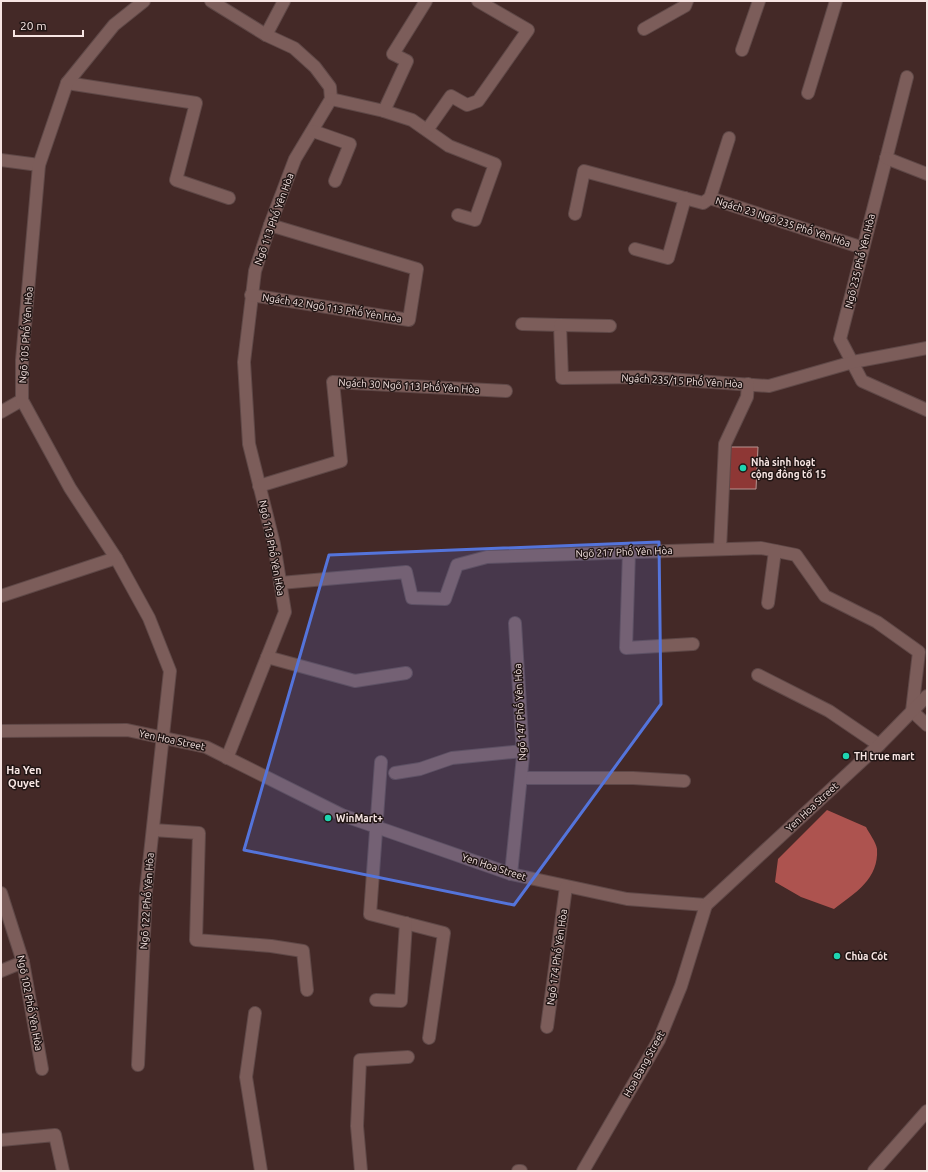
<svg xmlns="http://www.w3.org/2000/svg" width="928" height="1172" font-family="Ubuntu,sans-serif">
<rect width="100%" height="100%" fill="#442927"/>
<path fill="#ad534f" d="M827,810L866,827C869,833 876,842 877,849C879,879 855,893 834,909L801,897L775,882L778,859Z"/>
<polygon fill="#8e3735" stroke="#b79592" points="730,447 758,447 756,489 728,489"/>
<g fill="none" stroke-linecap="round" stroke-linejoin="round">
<g stroke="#5f4847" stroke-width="14">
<g id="minor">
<polyline points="211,1 266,35 294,48 315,67 330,87 331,99 295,159 270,225 255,271 244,362 249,444 274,544 285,612 227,758"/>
<polyline points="644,29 685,6 687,1"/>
<polyline points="266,35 284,1"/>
<polyline points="742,50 759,1"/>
<polyline points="907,77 840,339 862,381 927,410"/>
<polyline points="67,83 196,103 176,180 229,198"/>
<polyline points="808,93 836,1"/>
<polyline points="331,99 384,111 412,120 449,146 495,164 475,220 458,215"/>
<polyline points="384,111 407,61 393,54 426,1"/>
<polyline points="427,130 451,96 467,105 478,101 528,30 478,1"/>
<polyline points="313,131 350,144 335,181"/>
<polyline points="886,158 927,174"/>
<polyline points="1,160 39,165"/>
<polyline points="710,198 729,138"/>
<polyline points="575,214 584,171 703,203 710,198 863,248"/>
<polyline points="635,249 668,258 685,198"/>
<polyline points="251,295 409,320 417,269 270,225"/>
<polyline points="522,324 560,325 562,378 640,377 769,386 853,362 927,348"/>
<polyline points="560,325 610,326"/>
<polyline points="1,412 22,400"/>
<polyline points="259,486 341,461 333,382 506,391"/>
<polyline points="720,549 725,444 747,397 748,384"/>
<polyline points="629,552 626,648 693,644"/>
<polyline points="280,583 406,572 412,598 445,599 457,565 487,557 761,548 796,555 825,596 877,622 919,652 912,711 927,725"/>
<polyline points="1,596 116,558"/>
<polyline points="768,603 775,551"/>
<polyline points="267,657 355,681 406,673"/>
<polyline points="758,675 829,711 879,745"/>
<polyline points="1,731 127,730 206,747 342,815 511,874 627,899 706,905 879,745 927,696"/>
<polyline points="381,762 370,914 444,933 429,1038"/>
<polyline points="395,773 420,769 452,758 523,751"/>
<polyline points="521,778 633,778 684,781"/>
<polyline points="153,830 199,833 196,940 271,946 303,951 307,990"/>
<polyline points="511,874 523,756 515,623"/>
<polyline points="1,893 23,962 42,1069"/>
<polyline points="1,971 23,962"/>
<polyline points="376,1000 401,1001 406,923"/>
<polyline points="255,1013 246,1077 261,1171"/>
<polyline points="547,1027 566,887"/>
<polyline points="138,1065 146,891 170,671 149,618 116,558 70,488 22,400 22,360 39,165 67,83 114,25 144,1"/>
<polyline points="1,1140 55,1135 63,1171"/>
<polyline points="361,1171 357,1126 360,1060 408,1057"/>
<polyline points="518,1171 521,1171"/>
<polyline points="583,1171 659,1040 681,986 706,905"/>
<polyline points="874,1171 927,1111"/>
</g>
</g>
<use href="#minor" stroke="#7c5d5a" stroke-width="12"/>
</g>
<path fill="#5474db" fill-opacity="0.2" stroke="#5474db" stroke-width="3" stroke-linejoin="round" d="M659,542L661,704L514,905L244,850L329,555Z"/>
<g fill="#1ed5b1" stroke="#221615" stroke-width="1.5">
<circle cx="743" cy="468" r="4"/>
<circle cx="846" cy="756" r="4"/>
<circle cx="328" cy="818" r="4"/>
<circle cx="837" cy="956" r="4"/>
</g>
<g text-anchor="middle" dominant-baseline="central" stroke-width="3" stroke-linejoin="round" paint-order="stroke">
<g font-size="10" fill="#f7e5e3" stroke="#221615">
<text transform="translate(274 219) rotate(-70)">Ngõ 113 Phố Yên Hòa</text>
<text transform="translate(783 222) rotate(18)">Ngách 23 Ngõ 235 Phố Yên Hòa</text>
<text transform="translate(860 261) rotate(-76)">Ngõ 235 Phố Yên Hòa</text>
<text transform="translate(332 308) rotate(9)">Ngách 42 Ngõ 113 Phố Yên Hòa</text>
<text transform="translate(26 335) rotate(-86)">Ngõ 105 Phố Yên Hòa</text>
<text transform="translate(682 381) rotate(3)">Ngách 235/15 Phố Yên Hòa</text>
<text transform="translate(409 386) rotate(3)">Ngách 30 Ngõ 113 Phố Yên Hòa</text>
<text transform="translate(272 548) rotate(79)">Ngõ 113 Phố Yên Hòa</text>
<text transform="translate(624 552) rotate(-2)">Ngõ 217 Phố Yên Hòa</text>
<text transform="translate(520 712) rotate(-93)">Ngõ 147 Phố Yên Hòa</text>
<text transform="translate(172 740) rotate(12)">Yen Hoa Street</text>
<text transform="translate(812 807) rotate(-43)">Yen Hoa Street</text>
<text transform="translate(494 867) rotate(18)">Yen Hoa Street</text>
<text transform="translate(147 901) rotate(-86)">Ngõ 122 Phố Yên Hòa</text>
<text transform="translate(557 957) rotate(-82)">Ngõ 174 Phố Yên Hòa</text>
<text transform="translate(30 1003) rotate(79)">Ngõ 102 Phố Yên Hòa</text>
<text transform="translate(644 1064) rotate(-61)">Hoa Bang Street</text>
</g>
<g font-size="10" font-weight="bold" fill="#f7e5e3" stroke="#221615" text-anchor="start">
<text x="751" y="462">Nhà sinh hoạt<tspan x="751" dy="12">cộng đồng tổ 15</tspan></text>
<text x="854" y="756">TH true mart</text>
<text x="336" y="818">WinMart+</text>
<text x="845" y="956">Chùa Cót</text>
</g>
<g font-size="11" font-weight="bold" fill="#f7e5e3" stroke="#221615">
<text x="24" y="770">Ha Yen<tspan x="24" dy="13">Quyet</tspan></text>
</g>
</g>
<rect width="928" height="1172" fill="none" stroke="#f7e5e3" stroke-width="4"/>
<path d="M14 30v6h69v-6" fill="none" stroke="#f7e5e3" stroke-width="2"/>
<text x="20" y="30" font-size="12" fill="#f7e5e3" stroke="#221615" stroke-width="3" paint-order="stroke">20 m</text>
</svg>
